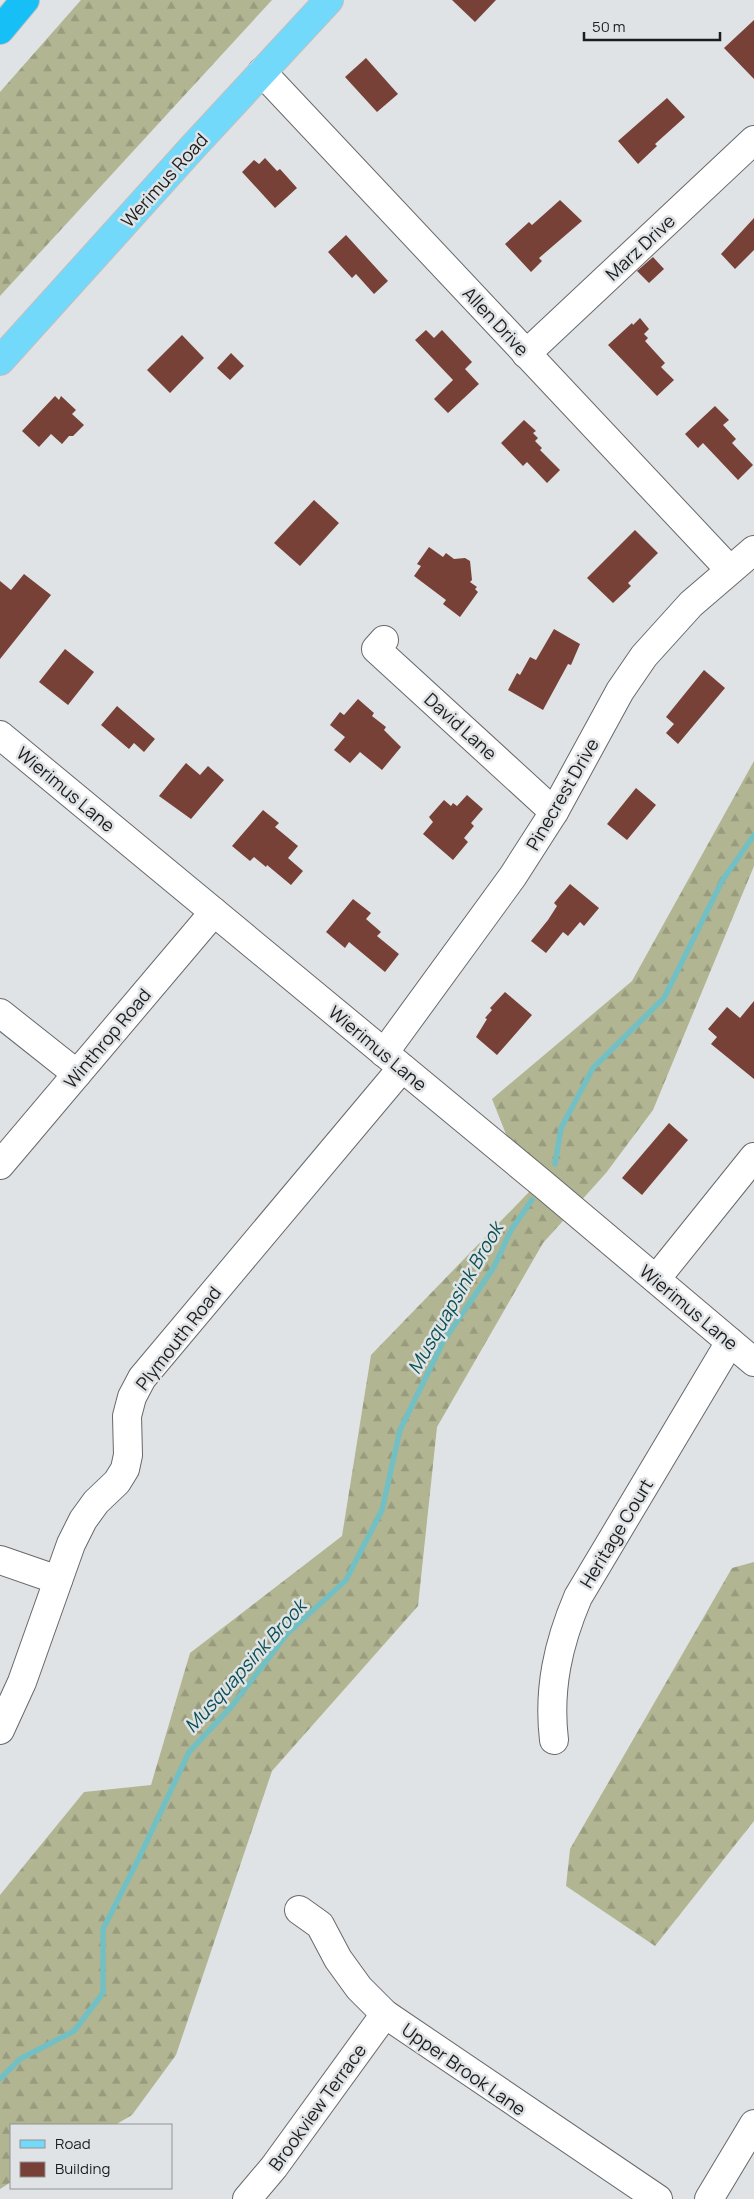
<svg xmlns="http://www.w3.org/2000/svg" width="754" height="2199" font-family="Manrope,sans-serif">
<defs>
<pattern id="forest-firs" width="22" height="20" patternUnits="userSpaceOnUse" patternTransform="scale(1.25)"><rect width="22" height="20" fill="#b1b591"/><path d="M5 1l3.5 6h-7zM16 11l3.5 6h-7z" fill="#989b7d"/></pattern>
</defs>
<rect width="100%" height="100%" fill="#e0e3e5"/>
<g fill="url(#forest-firs)">
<polygon points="81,0 272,0 0,296 0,92"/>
<polygon points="754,761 754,866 653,1110 606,1173 543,1243 437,1427 418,1606 272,1771 176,2055 132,2115 115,2125 11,2125 11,2182 0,2189 0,1895 84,1792 151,1785 190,1653 342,1536 371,1355 529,1192 492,1099 632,981"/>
<polygon points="754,1562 754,1821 655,1946 566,1886 570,1849 732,1568"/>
</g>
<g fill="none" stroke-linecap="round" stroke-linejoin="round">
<g stroke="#73c0c4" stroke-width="5.5">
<polyline points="555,1164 561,1128 593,1068 664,998 722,881 754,835"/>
<polyline points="0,2079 20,2059 74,2031 103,1993 103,1929 138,1860 189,1752 231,1707 287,1634 346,1580 382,1510 400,1430 443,1342 494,1267 511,1230 532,1200"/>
</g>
</g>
<g fill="#774138">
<polygon points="452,0 496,0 475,22"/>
<polygon points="754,20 754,79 724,48"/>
<polygon points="366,58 398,94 377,112 345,77"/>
<polygon points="667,98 685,117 655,144 657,146 638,164 618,141"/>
<polygon points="265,158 277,171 280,169 297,188 275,208 242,172 254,160 259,164"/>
<polygon points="560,200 582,221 539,258 542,261 531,272 505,244 529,222 532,225"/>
<polygon points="754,218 754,250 735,269 721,254"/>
<polygon points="346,235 388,281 374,294 356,274 352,278 328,252"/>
<polygon points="653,257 664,269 649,283 637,271"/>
<polygon points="640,318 649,329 644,334 648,338 645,341 665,363 661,367 674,380 657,396 608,345 632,323 633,325"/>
<polygon points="426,330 434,338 442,330 472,362 465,369 479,384 448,413 434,399 453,380 415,340"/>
<polygon points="182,335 204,358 170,393 147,370"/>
<polygon points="231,353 244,366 230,380 217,368"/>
<polygon points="55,396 59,400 61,396 76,410 72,414 84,425 73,436 69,436 62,444 51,434 39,447 22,431"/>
<polygon points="715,406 729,420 723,425 736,439 732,443 753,465 738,480 703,443 698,448 685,434"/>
<polygon points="524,420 536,431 533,433 538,438 535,441 542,448 540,450 560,470 547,483 527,462 523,466 501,443"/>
<polygon points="314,500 339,523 300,566 274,543"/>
<polygon points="635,530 658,553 628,583 631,586 613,603 587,578"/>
<polygon points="429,547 443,557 446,553 454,559 465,558 470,561 472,580 470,582 477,587 475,589 478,592 460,617 443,604 446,600 414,576 421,566 417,564"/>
<polygon points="24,574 51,595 0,659 0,581 11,590"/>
<polygon points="554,629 580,644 571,665 568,664 543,710 508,690 517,673 520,675 530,657 536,660"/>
<polygon points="65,649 94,672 68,705 39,682"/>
<polygon points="704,670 725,688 678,744 666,733 674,724 666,717"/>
<polygon points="358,699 374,713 372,716 386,727 384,730 401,747 382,770 360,752 350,763 334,750 345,737 330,725 340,712 344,715"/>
<polygon points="117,706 155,739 144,752 134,743 129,749 101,725"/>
<polygon points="186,763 200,775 208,766 224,780 191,819 159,796"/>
<polygon points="636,788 656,805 627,840 607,824"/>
<polygon points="467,795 483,809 471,823 474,826 464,838 468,842 453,860 423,834 433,822 429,817 444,800 451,806 453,803 457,806"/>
<polygon points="263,810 279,823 275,827 298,846 288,858 303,871 291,885 267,865 266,867 254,857 250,861 232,846"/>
<polygon points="570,884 599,908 584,926 580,922 568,936 563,932 546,953 531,941 548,920 557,906 554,903"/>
<polygon points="353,899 371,913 366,919 381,932 377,936 399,954 385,972 349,942 345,948 326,932"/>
<polygon points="505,992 532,1015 497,1055 476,1037 487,1019 485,1018 492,1010 490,1008"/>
<polygon points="754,1001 754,1079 711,1044 717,1037 708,1029 727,1007 740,1018"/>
<polygon points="669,1123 688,1140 642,1195 622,1178"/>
</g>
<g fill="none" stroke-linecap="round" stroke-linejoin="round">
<g stroke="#67696b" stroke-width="30">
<g id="minor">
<polyline points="262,72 730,570"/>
<polyline points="526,354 754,140"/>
<polyline points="384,640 376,649 554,812"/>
<polyline points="0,735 544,1185 754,1362"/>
<polyline points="0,1013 77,1074"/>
<polyline points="384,1053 513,876 554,812 620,691 644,656 691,604 754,550"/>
<polyline points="0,1165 214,912"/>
<polyline points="656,1279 754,1157"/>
<polyline points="0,1560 58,1580"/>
<polyline points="0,1730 22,1682 71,1544 83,1520 96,1502 117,1482 125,1469 128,1455 127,1416 132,1397 142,1378 402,1068"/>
<path d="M554,1740C548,1689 558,1644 578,1597L730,1342"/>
<polyline points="299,1910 320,1925 338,1959 359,1988 385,2014 658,2199"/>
<polyline points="247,2199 274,2167 385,2014"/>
<polyline points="709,2199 754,2124"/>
</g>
</g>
<g stroke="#bfc0c0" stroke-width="30">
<polyline id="major" points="0,361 192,148 329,0"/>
</g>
<g stroke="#bfc0c0" stroke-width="30">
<polyline id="highway" points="0,30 25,0"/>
</g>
<use href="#minor" stroke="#fff" stroke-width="28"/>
<use href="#major" stroke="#73d9fa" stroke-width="28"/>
<use href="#highway" stroke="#16c0f7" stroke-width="28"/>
</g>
<g text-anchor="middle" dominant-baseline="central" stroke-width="5" stroke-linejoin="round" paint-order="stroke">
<g font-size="18" fill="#1c1d1e" stroke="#e0e3e5">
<text transform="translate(164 180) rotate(-48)">Werimus Road</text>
<text transform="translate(640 247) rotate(-43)">Marz Drive</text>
<text transform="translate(496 321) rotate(47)">Allen Drive</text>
<text transform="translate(461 726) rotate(42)">David Lane</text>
<text transform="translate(66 789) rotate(40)">Wierimus Lane</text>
<text transform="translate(562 794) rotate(-60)">Pinecrest Drive</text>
<text transform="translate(107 1038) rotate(-50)">Winthrop Road</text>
<text transform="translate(378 1048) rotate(40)">Wierimus Lane</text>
<text transform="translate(689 1307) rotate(40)">Wierimus Lane</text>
<text transform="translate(178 1338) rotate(-52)">Plymouth Road</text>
<text transform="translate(616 1533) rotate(-59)">Heritage Court</text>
<text transform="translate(464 2069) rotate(35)">Upper Brook Lane</text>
<text transform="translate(317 2107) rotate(-54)">Brookview Terrace</text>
</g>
<g font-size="19" font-style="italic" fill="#0b5154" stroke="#e0e3e5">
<text transform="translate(455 1298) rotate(-60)">Musquapsink Brook</text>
<text transform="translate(245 1666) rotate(-48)">Musquapsink Brook</text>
</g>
</g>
<rect x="10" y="2124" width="162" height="65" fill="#e0e3e5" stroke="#929495"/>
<rect x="20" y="2140" width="25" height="8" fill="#73d9fa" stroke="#929495"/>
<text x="55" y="2149" font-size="15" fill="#1c1d1e">Road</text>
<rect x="20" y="2162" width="25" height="15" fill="#774138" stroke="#929495"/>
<text x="55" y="2174" font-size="15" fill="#1c1d1e">Building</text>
<path d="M584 32v8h136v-8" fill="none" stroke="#1c1d1e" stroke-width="2.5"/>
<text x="592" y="32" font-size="15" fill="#1c1d1e" stroke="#e0e3e5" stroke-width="4" paint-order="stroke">50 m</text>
</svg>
